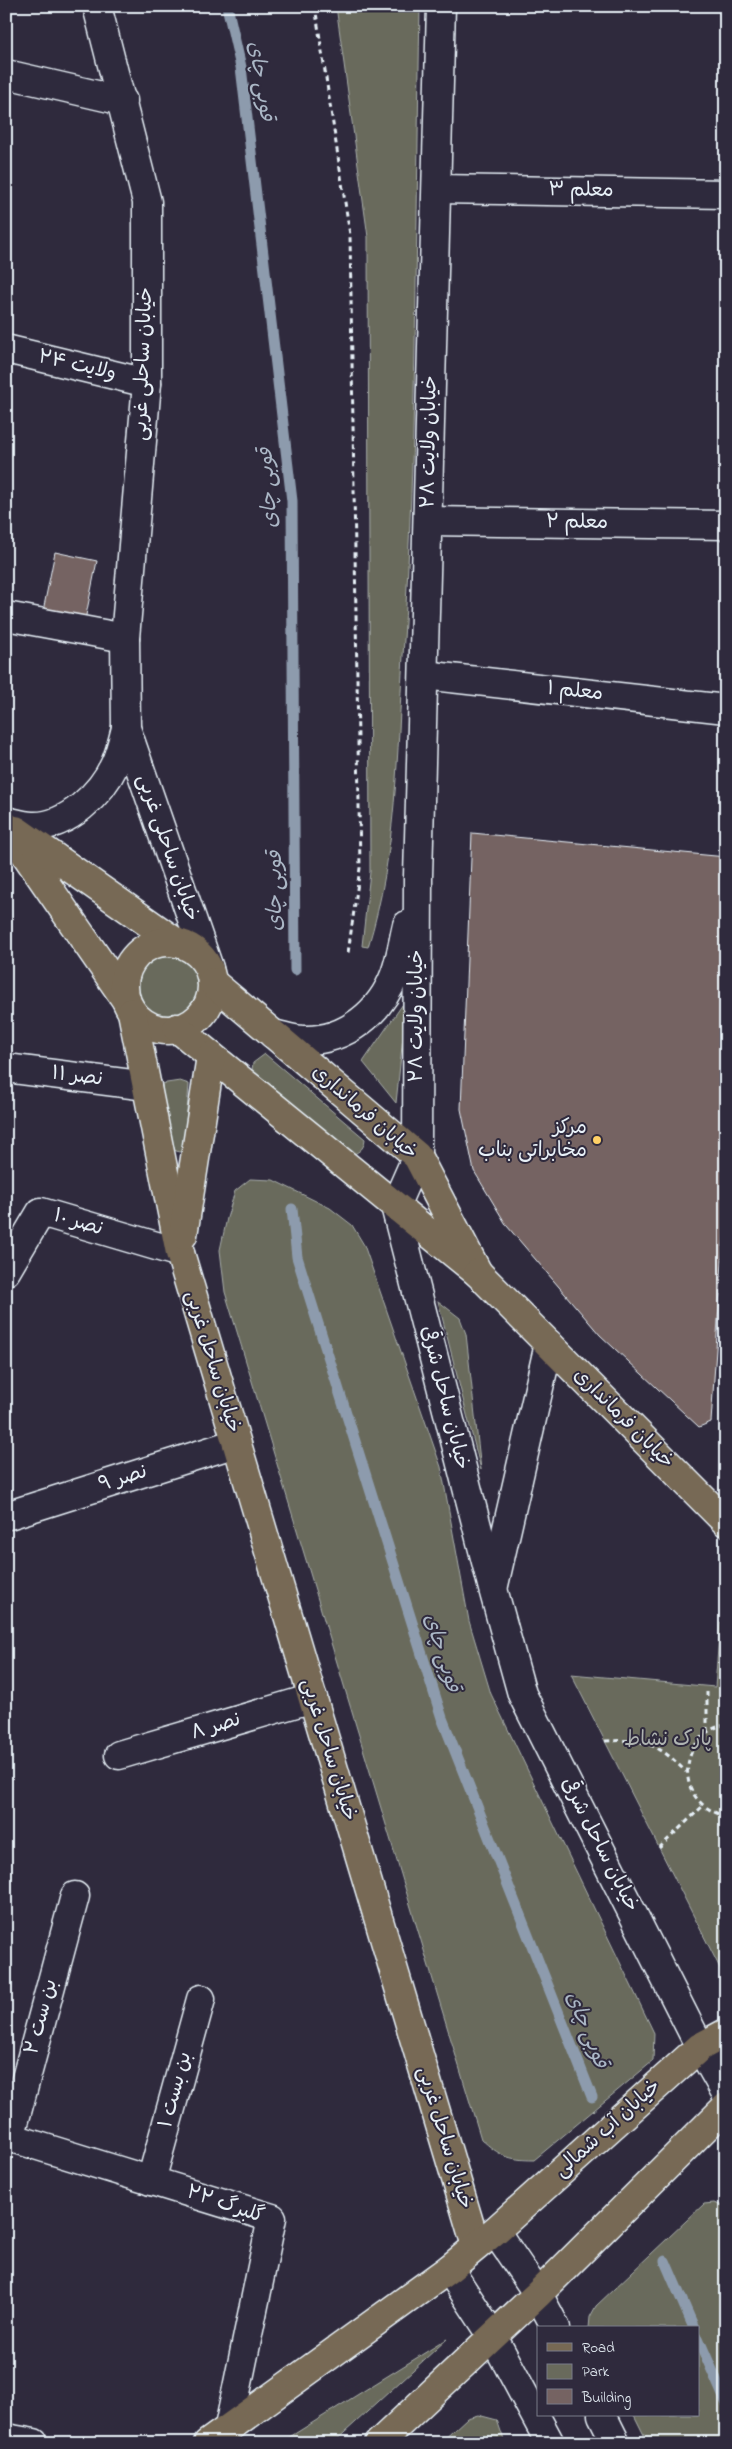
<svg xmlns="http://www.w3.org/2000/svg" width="732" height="2449" font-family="'Indie Flower','Playpen Sans Arabic',sans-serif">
<rect width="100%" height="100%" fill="#2f2a3d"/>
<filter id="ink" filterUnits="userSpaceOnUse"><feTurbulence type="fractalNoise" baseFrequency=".02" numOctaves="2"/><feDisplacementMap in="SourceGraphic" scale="10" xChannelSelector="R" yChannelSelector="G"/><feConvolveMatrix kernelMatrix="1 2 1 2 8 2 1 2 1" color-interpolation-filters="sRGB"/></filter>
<g filter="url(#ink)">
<g fill="#696a5c" stroke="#a8aeaa">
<path d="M336,6H420C416,223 417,440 403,656C397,753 397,853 368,947L362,946L370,872L368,237Z"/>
<circle cx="168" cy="986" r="33"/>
<polygon points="407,998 396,1103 363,1062"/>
<path d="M265,1054L365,1139C364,1148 361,1151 352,1155L252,1070L253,1063Z"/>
<polygon points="180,1081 189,1084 184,1150 179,1152 174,1150 160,1084"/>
<path d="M250,1179L273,1180L330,1208L352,1225L364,1245L441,1467L469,1621L491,1694L654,2033L653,2061L534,2160C508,2160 500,2156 481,2139L225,1292L220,1250L227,1218L235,1191Z"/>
<polygon points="438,1301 460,1318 466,1334 481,1470"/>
<polygon points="720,1622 726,1627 726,1968 722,1972 571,1674 715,1687"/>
<polygon points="714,2203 726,2207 726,2443 648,2443 634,2415 698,2415 698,2328 589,2328 590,2317 596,2306 704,2204"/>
<polygon points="447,2339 333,2443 280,2443"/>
<polygon points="478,2415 497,2420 505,2443 440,2443 467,2418"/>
</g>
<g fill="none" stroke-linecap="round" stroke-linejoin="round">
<g stroke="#8d9bad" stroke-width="11">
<polyline points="227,6 241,67 292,501 295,970"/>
<polyline points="292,1209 297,1257 442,1718 592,2097"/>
<polyline points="665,2261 694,2328"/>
<polyline points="698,2338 726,2402"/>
</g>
</g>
<g fill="#756362" stroke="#e8f1f8">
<polygon points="55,552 97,561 84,625 42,616"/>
<polygon points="472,833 726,857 726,1204 711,1422 699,1427 600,1335 507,1226 474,1171 461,1109"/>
</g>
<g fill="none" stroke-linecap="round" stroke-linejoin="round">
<g stroke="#e8f1f8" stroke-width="31">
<g id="minor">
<polyline points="97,6 147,202 147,383 125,638 126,728 209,968"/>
<polyline points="441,6 418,877 417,1156 395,1206 493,1589 522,1694 700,2047 726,2093"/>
<polyline points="6,74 123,101"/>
<polyline points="437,189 726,194"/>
<polyline points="6,349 147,383"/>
<polyline points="428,521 726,525"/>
<polyline points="6,616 125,638"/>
<polyline points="424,675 726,709"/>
<path d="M6,821C15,823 24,826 33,826C67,827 101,794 115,764C120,753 123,740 126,728"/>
<path d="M273,1034C283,1036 294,1040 304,1040C346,1041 381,1012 395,974C401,958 403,941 407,925"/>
<polyline points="6,1068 147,1086"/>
<polyline points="6,1271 41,1212 180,1253"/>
<polyline points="9,1515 236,1443"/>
<polyline points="494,1585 549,1344"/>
<polyline points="119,1755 313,1698"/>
<polyline points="6,2136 272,2218 229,2427"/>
<polyline points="10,2138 75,1896"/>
<polyline points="151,2181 201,1999"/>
<polyline points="495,2231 538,2294 556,2328"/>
<polyline points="449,2269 492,2335 550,2443"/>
<polyline points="602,2415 616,2443"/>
<polyline points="6,2438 34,2443"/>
</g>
</g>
<g stroke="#e8f1f8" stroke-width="31">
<g id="major">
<polyline points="6,826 126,1000"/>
<polyline points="16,830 177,943"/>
<circle cx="168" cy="986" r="44"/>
<polyline points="132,1012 180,1253 476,2246"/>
<polyline points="177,1028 478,1273 417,1156 212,982"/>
<polyline points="183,1235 211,1056"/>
<polyline points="478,1273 726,1522"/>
<polyline points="208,2443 449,2269 495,2231 700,2047 726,2033"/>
<polyline points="379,2443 538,2294 726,2107"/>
</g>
</g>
<g stroke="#e8f1f8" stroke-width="3" stroke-dasharray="5 4" stroke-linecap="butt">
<polyline points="315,6 350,235 360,868 348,953"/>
<path d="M726,1725C691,1729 675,1776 699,1801C706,1809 716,1813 726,1817"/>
<polyline points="707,1732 707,1692"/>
<path d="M605,1741C645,1739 658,1743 686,1772"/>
<polyline points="659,1848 704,1805"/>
</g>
<use href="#minor" stroke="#2f2a3d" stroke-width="28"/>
<use href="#major" stroke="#776954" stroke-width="28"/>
</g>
</g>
<circle fill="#ffd166" stroke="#2f2a3d" stroke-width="2" cx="597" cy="1140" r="5"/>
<g text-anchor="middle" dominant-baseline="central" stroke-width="4" stroke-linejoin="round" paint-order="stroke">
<g font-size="20" fill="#e8f1f8" stroke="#2f2a3d">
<text transform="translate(581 191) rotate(1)">معلم ۳</text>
<text transform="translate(144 364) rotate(-88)">خیابان ساحلی غربی</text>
<text transform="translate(77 366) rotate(13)">ولایت ۲۴</text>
<text transform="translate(430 442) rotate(-89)">خیابان ولایت ۲۸</text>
<text transform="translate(577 523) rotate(1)">معلم ۲</text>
<text transform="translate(575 692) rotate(6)">معلم ۱</text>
<text transform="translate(167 848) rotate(71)">خیابان ساحلی غربی</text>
<text transform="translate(417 1016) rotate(-90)">خیابان ولایت ۲۸</text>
<text transform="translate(77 1077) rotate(7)">نصر ۱۱</text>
<text transform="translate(364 1113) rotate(41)">خیابان فرمانداری</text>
<text transform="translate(78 1223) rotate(17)">نصر ۱۰</text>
<text transform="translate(212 1362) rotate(73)">خیابان ساحل غربی</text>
<text transform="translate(444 1398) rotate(76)">خیابان ساحل شرقی</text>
<text transform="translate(623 1419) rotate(45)">خیابان فرمانداری</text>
<text transform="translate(123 1479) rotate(-17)">نصر ۹</text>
<text transform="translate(216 1727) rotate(-17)">نصر ۸</text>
<text transform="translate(328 1750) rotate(73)">خیابان ساحل غربی</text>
<text transform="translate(599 1845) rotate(63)">خیابان ساحل شرقی</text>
<text transform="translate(42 2017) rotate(-75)">بن ست ۲</text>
<text transform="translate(176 2090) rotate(-75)">بن بست ۱</text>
<text transform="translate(608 2129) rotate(-42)">خیابان آب شمالی</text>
<text transform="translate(444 2138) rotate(73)">خیابان ساحل غربی</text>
<text transform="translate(225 2205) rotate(19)">گلبرگ ۲۲</text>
</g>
<g font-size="20" fill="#e8f1f8" stroke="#2f2a3d" text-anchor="end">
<text x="587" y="1128">مرکز<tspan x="587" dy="23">مخابراتی بناب</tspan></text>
</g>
<g font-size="20" fill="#afb4b2" stroke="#2f2a3d">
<text x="668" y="1740">پارک نشاط</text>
</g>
<g font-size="21" font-style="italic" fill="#abb7c6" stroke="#2f2a3d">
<text transform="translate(260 81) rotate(81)">قوبی چای</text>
<text transform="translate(269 488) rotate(-94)">قوبی چای</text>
<text transform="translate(276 891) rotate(-90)">قوبی چای</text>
<text transform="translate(441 1653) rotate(73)">قوبی چای</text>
<text transform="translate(586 2030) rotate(68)">قوبی چای</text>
</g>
</g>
<rect width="732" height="2449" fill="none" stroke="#2f2a3d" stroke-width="25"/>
<rect x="12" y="12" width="707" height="2424" fill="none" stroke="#e8f1f8" stroke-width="2" filter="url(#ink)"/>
<rect x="537" y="2326" width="162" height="90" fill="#2f2a3d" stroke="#797a88"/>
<rect x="547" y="2343" width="25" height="8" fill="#776954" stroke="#797a88"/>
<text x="582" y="2352" font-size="15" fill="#e8f1f8">Road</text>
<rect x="547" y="2364" width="25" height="15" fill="#696a5c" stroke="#797a88"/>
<text x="582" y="2376" font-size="15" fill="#e8f1f8">Park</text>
<rect x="547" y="2389" width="25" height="15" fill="#756362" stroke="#797a88"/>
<text x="582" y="2402" font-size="15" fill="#e8f1f8">Building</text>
</svg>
